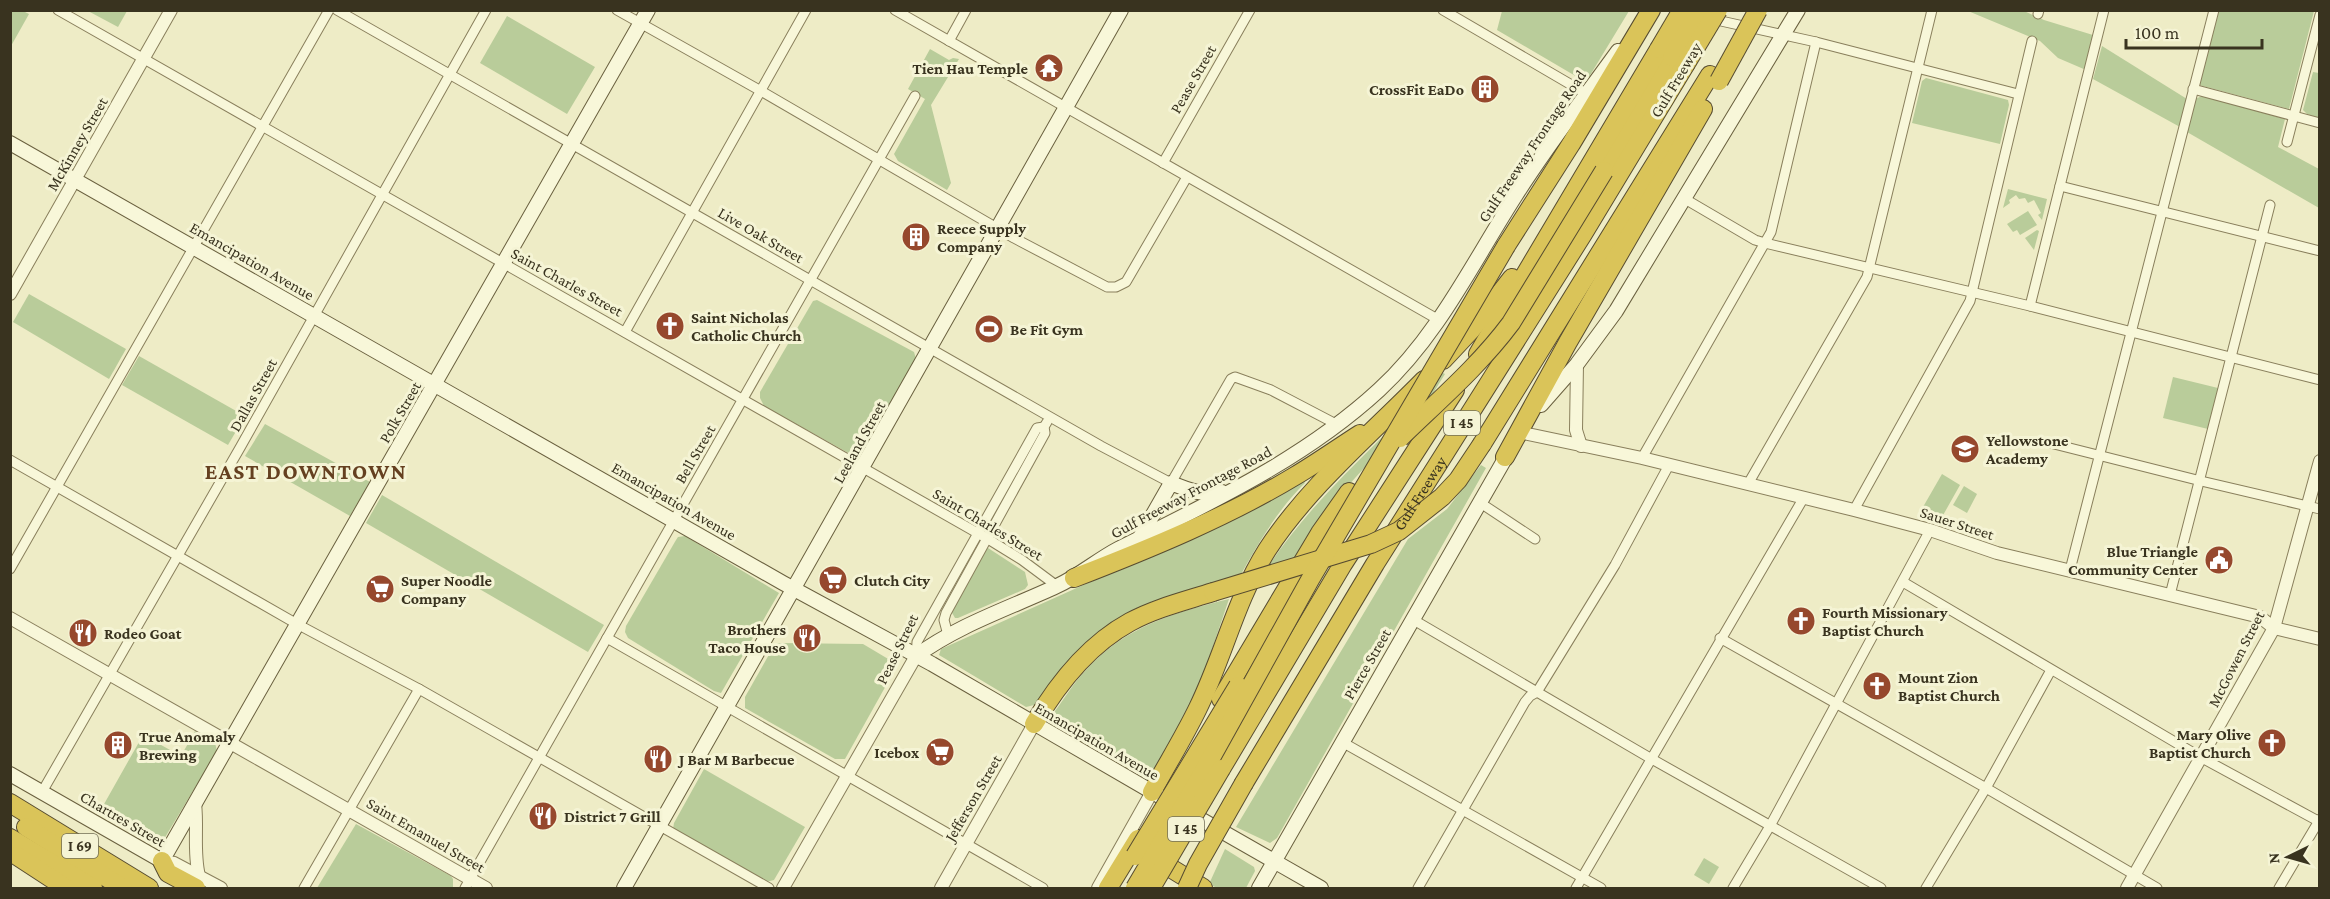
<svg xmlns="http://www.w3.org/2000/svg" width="2330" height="899" font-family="'Crimson Pro',serif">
<rect width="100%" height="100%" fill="#eeecc6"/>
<g fill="#b9cc9a">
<polygon points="11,10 23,11 29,14 11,46"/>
<polygon points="88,11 127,11 118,27"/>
<polygon points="1502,11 1502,10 1629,11 1589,77 1584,81 1497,30"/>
<polygon points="1968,11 2024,11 2044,20 2093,35 2086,70 2058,58 2040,41"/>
<polygon points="2219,11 2314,11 2289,109 2199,85"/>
<polygon points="507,16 595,67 567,114 480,63"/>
<polygon points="2102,46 2187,99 2180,127 2093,79"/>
<polygon points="930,49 949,60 953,58 959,59 931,105 951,183 947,190 898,161 894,154 925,99 908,89"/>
<polygon points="2313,72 2319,73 2319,118 2307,114 2303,110"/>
<polygon points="1926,78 2008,100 2009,105 2000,144 1912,123 1922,81"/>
<polygon points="2202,96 2285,119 2278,147 2319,169 2319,208 2187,132 2195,99"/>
<polygon points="2008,189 2047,199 2042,220 2038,215 2041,213 2034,200 2028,203 2025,198 2019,199 2016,195 2009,200 2010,203 2003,208"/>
<polygon points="2028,211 2037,225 2020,235 2017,230 2013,232 2007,224"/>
<polygon points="2037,230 2039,231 2034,250 2025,238"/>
<polygon points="29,294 126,349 109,379 13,322"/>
<polygon points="817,300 914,352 916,359 860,456 852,455 764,406 760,398 760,392 813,301"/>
<polygon points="139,356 245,416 228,445 122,385"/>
<path d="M1443,373L1445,374L1422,411L1384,446L1346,488L1299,560L1266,570C1314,495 1385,440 1443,373Z"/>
<polygon points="2173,377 2218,388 2208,429 2163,418"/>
<polygon points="265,424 370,482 350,516 245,456"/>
<polygon points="1481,465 1486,468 1277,838 1270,843 1236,827 1408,539 1447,509"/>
<polygon points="1942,474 1960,485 1942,517 1923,507"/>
<path d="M1302,479L1305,483C1278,509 1257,545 1239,578L1161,600L1054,678L1034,705L1026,707L939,655L941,649L1128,565Z"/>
<polygon points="1964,486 1977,494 1967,513 1953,505"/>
<polygon points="382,495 604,625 588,652 366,523"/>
<polygon points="685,536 779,593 721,693 714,691 628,638 625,632 626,626 676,540 678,537"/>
<polygon points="988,548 1025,572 1028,585 1025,589 958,618 955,618 951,611 984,551"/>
<path d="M1229,599L1200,685L1187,714L1152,774L1143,773L1055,724L1052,717L1055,711C1065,698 1074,682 1086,670C1126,626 1173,613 1229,599Z"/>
<polygon points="780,643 863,644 895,663 893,673 845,759 835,759 745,708 745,697 775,644"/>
<polygon points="195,731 215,743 217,751 161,844 153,844 99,813 143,735 181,756"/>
<polygon points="704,769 805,827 774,880 766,882 673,829 674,823"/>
<polygon points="356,824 451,876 453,879 453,888 317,888"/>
<polygon points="1225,849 1254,867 1255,871 1246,888 1217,888 1209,884"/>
<polygon points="1704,858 1719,867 1709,884 1694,875"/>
</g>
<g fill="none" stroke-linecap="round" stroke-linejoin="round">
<g stroke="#897f5c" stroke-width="11">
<g id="minor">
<polyline points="58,10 988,539 1022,560 1057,586"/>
<polyline points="337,10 1101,446 1171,483 1231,379 1235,377 1271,390 1336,424"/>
<polyline points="617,10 761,91 1014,238 1107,287 1116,287 1126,282 1187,177"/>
<polyline points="895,10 1439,320"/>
<polyline points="1443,10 1587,94"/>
<polyline points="2038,14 2039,10"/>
<polyline points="1712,19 1816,42 2018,94"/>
<polyline points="949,41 966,10"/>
<polyline points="2193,89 2320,123"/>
<polyline points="2287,142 2320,15"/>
<polyline points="1163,163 1250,10"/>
<polyline points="2060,186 2320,251"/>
<polyline points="1685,199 1755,240 1765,243 2030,306 2320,380"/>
<polyline points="2030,306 2104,10"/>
<polyline points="625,332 806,10"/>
<polyline points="2050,443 2201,481 2320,509"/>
<polyline points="1642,458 1771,232 1816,42"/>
<polyline points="10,460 297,624 419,689 769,888"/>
<polyline points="1748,484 1867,277 1932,10"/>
<polyline points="1479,502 1535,539"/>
<polyline points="1854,510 1970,301 2032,41"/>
<polyline points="10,569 329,10"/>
<polyline points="2070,570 2214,10"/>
<polyline points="1903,582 2202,758 2320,822"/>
<polyline points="2170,595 2270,205"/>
<polyline points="1412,619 1650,758 1881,888"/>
<polyline points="948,635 944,620 946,613 1045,433 1044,427 1047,422"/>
<polyline points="607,638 1043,888"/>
<polyline points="1720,638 1986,788 2157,888"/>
<polyline points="916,656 917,642 1037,428 1044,427"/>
<polyline points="1342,742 1601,888"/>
<polyline points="42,792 241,446 486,10"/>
<polyline points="304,888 419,689"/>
<polyline points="465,888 915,96"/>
<polyline points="1418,888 1525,702 1530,696 1537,692 1615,565 1669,465"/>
<polyline points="1576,888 1803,499"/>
<polyline points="1733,888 1770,826 1930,530"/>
<polyline points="1926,888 1986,788 2051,670"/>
<polyline points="2279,888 2320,819"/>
</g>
</g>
<g stroke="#897f5c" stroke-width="14">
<g id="tertiary">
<polyline points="10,294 171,10"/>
<polyline points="1577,364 1576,430 1581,446"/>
<polyline points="1523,433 1642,458 1854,510 1930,530 1997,553 2260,617 2274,628 2320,639"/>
<polyline points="10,618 486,888"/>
<path d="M195,803C198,828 193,852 199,876"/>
<polyline points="162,861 174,863 221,888"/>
<polyline points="783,888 916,656"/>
<polyline points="941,888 1034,724"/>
<polyline points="1098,888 1152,792"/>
<polyline points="2127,888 2274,628 2320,461"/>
</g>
</g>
<g stroke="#6a603f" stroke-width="16">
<g id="secondary">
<polyline points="10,143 783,583 932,664 1161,797"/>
<polyline points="1541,405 1577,364 1616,311 1798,10"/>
<path d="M1139,539L1171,483C1188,490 1203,496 1222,492"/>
<path d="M916,656C958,625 1010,608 1057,586C1079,576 1097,560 1118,549C1209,503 1303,460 1379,390C1438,336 1473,262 1516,195C1547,146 1584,98 1618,51"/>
<polyline points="10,774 162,861 648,10"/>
<polyline points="1188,812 1321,888"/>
<polyline points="624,888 1121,10"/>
<polyline points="1259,888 1510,450"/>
</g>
</g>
<g stroke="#574c30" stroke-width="20">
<g id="motorway">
<polyline points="1604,171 1672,57"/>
<polyline points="1506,246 1571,144 1651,10"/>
<polyline points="1478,354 1659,49"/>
<polyline points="1443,360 1472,329 1512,278"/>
<polyline points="1482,444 1710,75"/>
<polyline points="1505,457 1568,342 1703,109"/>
<path d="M1074,578C1149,549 1227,517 1295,476C1317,463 1338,448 1360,434"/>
<polyline points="1221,699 1320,533 1349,492"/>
<path d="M1034,724C1058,683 1088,645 1130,622C1156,608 1185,601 1213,592"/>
<polyline points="1221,769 1343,564 1455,390"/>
<path id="s1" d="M1244,783L1375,564L1583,234L1685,65"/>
<path d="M1152,792C1167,764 1184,737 1198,708C1224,655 1235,601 1267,550C1307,488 1372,433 1424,380"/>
<polyline points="10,803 149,888"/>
<polyline points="26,827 123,888"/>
<polyline points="10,838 93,888"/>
<polyline points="17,856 66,888"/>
<polyline points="1151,856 1203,888"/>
<polyline points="162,861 168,873 196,888"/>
<polyline points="1108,888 1138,839"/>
</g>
</g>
<use href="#minor" stroke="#f8f7d9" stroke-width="9"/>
<use href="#tertiary" stroke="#f8f7d9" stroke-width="12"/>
<use href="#secondary" stroke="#f8f7d9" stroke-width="14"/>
<use href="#motorway" stroke="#dac459" stroke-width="18"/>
<g stroke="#574c30" stroke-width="20" stroke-linecap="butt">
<g id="motorway-bridge">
<polyline points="1659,49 1682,10"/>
<polyline points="1672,57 1700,10"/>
<polyline points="1685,65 1718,10"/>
<polyline points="1719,81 1758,10"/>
<path d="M1400,438C1438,401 1479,366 1511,323L1604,171"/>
<polyline points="1213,592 1371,544 1399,531 1442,497 1458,480 1482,444"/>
<polyline points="1135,856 1238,686"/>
<polyline points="1135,888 1197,783 1311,578 1506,246"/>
<polyline points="1151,888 1221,769"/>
<polyline points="1187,888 1198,864 1244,783"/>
</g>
</g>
<use href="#motorway-bridge" stroke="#dac459" stroke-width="18"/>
</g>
<defs>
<g id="temple-disc" transform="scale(1.5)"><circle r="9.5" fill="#96482d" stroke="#f5f4d5"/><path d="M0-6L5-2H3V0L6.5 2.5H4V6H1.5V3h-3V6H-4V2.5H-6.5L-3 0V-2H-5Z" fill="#fff"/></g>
<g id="building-disc" transform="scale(1.5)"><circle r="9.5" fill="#96482d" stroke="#f5f4d5"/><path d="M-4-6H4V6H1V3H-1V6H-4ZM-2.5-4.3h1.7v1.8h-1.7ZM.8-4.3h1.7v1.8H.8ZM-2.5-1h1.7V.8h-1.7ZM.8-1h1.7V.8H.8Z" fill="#fff"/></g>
<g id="church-disc" transform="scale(1.5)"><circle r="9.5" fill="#96482d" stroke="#f5f4d5"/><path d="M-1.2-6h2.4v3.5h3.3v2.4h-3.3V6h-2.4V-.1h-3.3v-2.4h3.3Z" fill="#fff"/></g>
<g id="stadium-disc" transform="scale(1.5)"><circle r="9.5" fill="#96482d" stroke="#f5f4d5"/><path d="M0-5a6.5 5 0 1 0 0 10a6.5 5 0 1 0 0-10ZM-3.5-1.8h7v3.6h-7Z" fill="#fff"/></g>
<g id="school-disc" transform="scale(1.5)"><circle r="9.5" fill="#96482d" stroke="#f5f4d5"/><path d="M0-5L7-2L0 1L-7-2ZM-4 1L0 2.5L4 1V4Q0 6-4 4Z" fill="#fff"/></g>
<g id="civic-disc" transform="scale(1.5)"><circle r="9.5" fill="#96482d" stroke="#f5f4d5"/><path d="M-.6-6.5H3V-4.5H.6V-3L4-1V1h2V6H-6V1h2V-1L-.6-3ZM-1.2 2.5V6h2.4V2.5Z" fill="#fff"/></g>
<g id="supermarket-disc" transform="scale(1.5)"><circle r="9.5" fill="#96482d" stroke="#f5f4d5"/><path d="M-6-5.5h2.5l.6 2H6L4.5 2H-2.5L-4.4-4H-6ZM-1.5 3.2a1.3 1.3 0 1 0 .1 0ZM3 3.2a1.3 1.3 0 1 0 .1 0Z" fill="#fff"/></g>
<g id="restaurant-disc" transform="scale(1.5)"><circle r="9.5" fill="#96482d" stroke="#f5f4d5"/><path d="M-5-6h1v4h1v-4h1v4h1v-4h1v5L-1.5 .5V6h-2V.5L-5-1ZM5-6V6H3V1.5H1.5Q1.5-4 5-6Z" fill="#fff"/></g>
</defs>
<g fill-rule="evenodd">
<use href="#temple-disc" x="1049" y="68"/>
<use href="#building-disc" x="1485" y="89"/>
<use href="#building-disc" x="916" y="237"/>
<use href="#church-disc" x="670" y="326"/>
<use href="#stadium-disc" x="989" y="329"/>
<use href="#school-disc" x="1965" y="449"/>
<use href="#civic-disc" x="2219" y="560"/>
<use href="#supermarket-disc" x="833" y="580"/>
<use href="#supermarket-disc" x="380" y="589"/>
<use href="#church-disc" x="1801" y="621"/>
<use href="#restaurant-disc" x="83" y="633"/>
<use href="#restaurant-disc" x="807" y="638"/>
<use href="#church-disc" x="1877" y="686"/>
<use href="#church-disc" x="2272" y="743"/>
<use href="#building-disc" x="118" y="745"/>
<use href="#supermarket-disc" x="940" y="752"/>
<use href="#restaurant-disc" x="658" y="759"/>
<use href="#restaurant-disc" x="543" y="816"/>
</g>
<g text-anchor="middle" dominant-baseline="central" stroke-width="6" stroke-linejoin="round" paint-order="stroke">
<g fill="#f5f4d5" stroke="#716d56" stroke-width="1.5">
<rect x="1444" y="411" width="36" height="24" rx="4.5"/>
<rect x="1168" y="817" width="36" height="24" rx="4.5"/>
<rect x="62" y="834" width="36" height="24" rx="4.5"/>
</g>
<g font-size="15" font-weight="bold" fill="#39331f">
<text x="1462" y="423">I 45</text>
<text x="1186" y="829">I 45</text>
<text x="80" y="846">I 69</text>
</g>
<g font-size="16" font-weight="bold" fill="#39331f" stroke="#f5f4d5" text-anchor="start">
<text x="1028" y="68" text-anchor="end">Tien Hau Temple</text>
<text x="1464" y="89" text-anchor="end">CrossFit EaDo</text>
<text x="937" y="228">Reece Supply<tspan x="937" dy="18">Company</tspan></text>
<text x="691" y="317">Saint Nicholas<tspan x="691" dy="18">Catholic Church</tspan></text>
<text x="1010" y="329">Be Fit Gym</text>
<text x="1986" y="440">Yellowstone<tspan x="1986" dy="18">Academy</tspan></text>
<text x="2198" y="551" text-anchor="end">Blue Triangle<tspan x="2198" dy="18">Community Center</tspan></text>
<text x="401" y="580">Super Noodle<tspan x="401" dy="18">Company</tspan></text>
<text x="854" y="580">Clutch City</text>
<text x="1822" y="612">Fourth Missionary<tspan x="1822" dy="18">Baptist Church</tspan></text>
<text x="786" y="629" text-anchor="end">Brothers<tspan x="786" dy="18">Taco House</tspan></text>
<text x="104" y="633">Rodeo Goat</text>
<text x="1898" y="677">Mount Zion<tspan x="1898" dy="18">Baptist Church</tspan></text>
<text x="2251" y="734" text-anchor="end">Mary Olive<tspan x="2251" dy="18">Baptist Church</tspan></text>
<text x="139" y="736">True Anomaly<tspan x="139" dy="18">Brewing</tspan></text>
<text x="919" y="752" text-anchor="end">Icebox</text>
<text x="679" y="759">J Bar M Barbecue</text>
<text x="564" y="816">District 7 Grill</text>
</g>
<g font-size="16" fill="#39331f" stroke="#f5f4d5">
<text transform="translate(1193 79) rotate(-60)">Pease Street</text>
<text transform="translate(1676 80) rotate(-59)">Gulf Freeway</text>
<text transform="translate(77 144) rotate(-60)">McKinney Street</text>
<text transform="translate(1532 146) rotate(-56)">Gulf Freeway Frontage Road</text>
<text transform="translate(761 235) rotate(30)">Live Oak Street</text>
<text transform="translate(252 261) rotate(30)">Emancipation Avenue</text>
<text transform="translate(567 282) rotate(29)">Saint Charles Street</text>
<text transform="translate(253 395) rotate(-61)">Dallas Street</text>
<text transform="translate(400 412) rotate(-60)">Polk Street</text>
<text transform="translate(859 442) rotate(-61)">Leeland Street</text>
<text transform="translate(695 454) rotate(-60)">Bell Street</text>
<text transform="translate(1191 492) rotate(-28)">Gulf Freeway Frontage Road</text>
<text stroke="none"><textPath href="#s1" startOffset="339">Gulf Freeway</textPath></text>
<text transform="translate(674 501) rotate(30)">Emancipation Avenue</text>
<text transform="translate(1957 523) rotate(18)">Sauer Street</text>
<text transform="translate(988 524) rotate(31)">Saint Charles Street</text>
<text transform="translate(897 649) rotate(-64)">Pease Street</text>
<text transform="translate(2236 659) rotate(-63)">McGowen Street</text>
<text transform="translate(1367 664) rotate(-60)">Pierce Street</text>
<text transform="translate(1097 741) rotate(30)">Emancipation Avenue</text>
<text transform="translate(973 798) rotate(-60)">Jefferson Street</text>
<text transform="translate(123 819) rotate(30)">Chartres Street</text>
<text transform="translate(426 835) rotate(30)">Saint Emanuel Street</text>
</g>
<g font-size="22" font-weight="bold" letter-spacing="1.5" fill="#654020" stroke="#f5f4d5">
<text x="306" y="471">EAST DOWNTOWN</text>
</g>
</g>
<rect width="2330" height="899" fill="none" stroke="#39331f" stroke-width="24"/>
<g transform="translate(2288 857) rotate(265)" stroke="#f5f4d5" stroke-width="4.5" paint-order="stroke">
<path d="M0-4.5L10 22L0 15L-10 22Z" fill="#39331f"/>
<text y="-9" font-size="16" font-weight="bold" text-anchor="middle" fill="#39331f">N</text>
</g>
<path d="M2126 39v9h136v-9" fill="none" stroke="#39331f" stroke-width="3"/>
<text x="2135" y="39" font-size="18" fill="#39331f" stroke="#f5f4d5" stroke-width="4.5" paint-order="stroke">100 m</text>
</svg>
